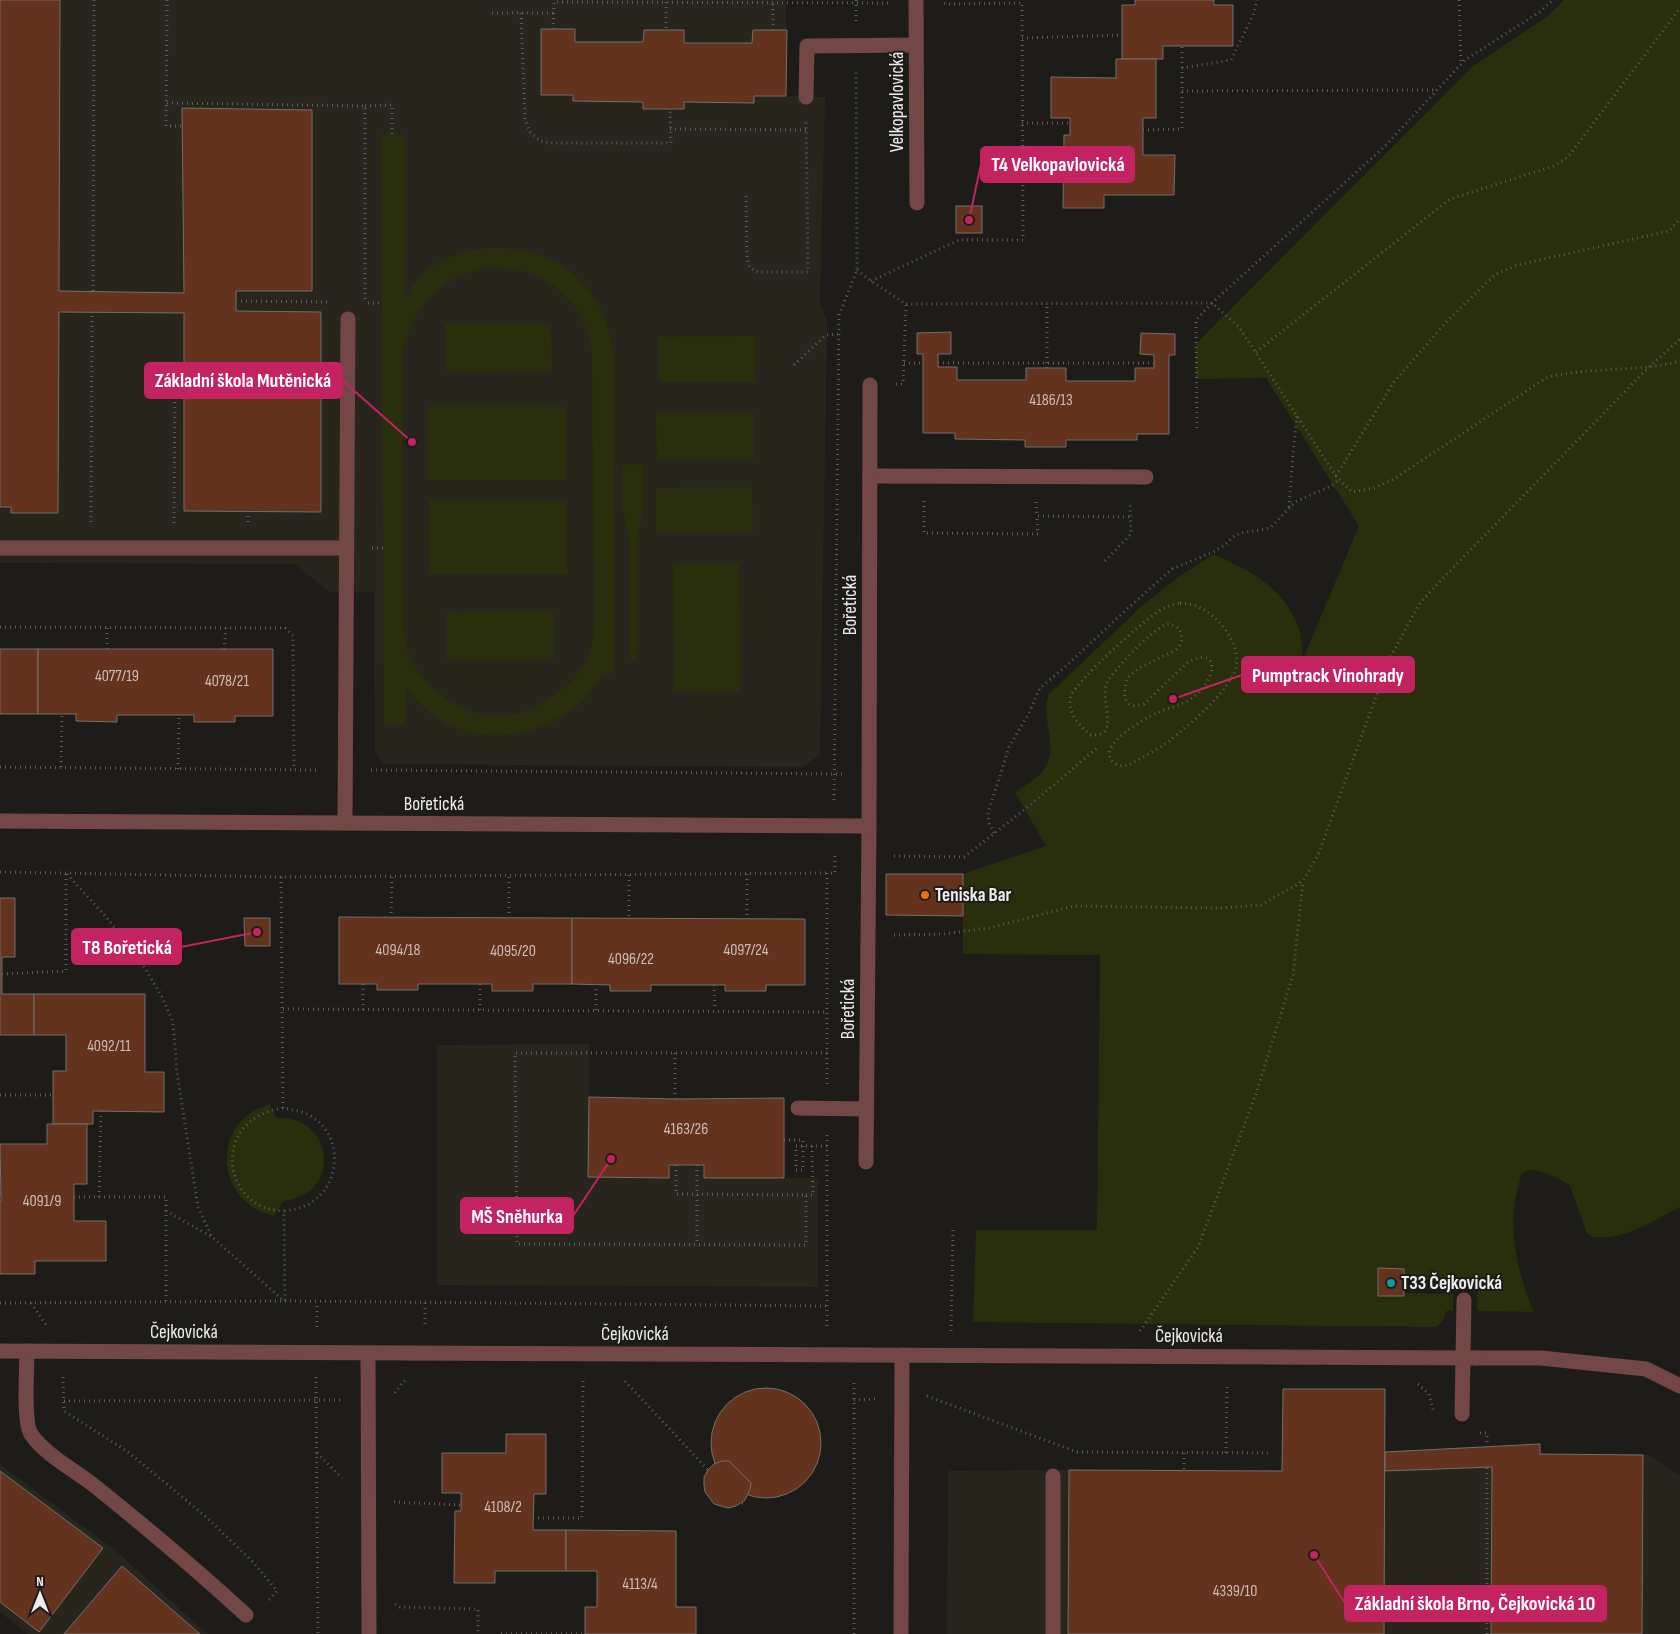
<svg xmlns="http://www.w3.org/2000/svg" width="1680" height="1634" font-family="'Sofia Sans Condensed',sans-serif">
<rect width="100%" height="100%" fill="#1d1c19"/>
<g fill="#28251d">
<polygon points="0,0 786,0 786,96 825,97 820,302 827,322 820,754 803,767 384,764 375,753 374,592 330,592 294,564 0,563"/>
<polygon points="589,1044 589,1097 675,1099 784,1098 784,1178 818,1178 818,1287 437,1285 437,1045"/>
<polygon points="1283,1389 1385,1389 1385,1452 1540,1444 1541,1454 1647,1454 1680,1476 1680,1634 947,1634 948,1471 1069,1470 1282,1471"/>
<polygon points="0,1464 115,1550 208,1634 28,1634 0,1612"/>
</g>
<g fill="#292f0c" fill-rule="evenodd">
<path d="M1564,0H1680V1207C1652,1221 1625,1241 1592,1237L1587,1233L1570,1186C1563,1180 1542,1170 1532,1170C1528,1170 1525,1172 1521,1174C1519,1186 1515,1197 1514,1209C1511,1244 1520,1280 1534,1312L1477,1311L1478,1281L1404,1280V1269L1379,1268L1378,1295L1404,1296V1293L1453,1294V1311H1446L1444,1319L1436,1327L973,1322L976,1230H1097L1100,955L963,954V874L1046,846L1015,792C1022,787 1038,778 1043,771C1061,747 1039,719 1049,694L1143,605L1177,578L1214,554C1252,572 1286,588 1300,632C1302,640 1302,650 1303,659L1359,526L1266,378L1196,379V344L1472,67L1548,16Z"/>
<path d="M381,135H404V297C411,290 416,279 423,273C472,236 540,240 583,283C602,303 611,333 615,359L614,673H603C595,685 588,696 577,705C535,740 473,747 429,712C420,705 413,696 406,687L405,725H384ZM488,267C542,267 581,294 592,348L594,627C593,634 593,642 591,649C583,673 565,690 544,702C533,708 521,714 508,715C464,720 422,690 407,649C405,643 404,634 403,627L402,349C418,302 439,277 488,267Z"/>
<polygon points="445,324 551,324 552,371 446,372"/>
<polygon points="755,336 755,382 659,382 659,337"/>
<rect x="428" y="407" width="138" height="73"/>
<polygon points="656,413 753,413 753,459 657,459"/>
<polygon points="643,464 643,511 637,537 636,660 630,660 629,537 623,511 623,465"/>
<polygon points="752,487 753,533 656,533 656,488"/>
<rect x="429" y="501" width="138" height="73"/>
<polygon points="673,564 739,564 740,691 674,691"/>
<polygon points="553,611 553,659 447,659 447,612"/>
<path d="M269,1104L276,1118C333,1114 344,1194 283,1201L274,1216C264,1213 254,1210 246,1202C221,1180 220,1140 245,1117C252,1111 260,1108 269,1104Z"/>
</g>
<g fill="#63331d" stroke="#736f6d">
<polygon points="0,0 60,0 59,291 184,293 182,108 312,110 312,291 236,291 236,311 321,312 321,512 184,511 184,313 59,312 58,513 11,513 11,507 0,507"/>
<polygon points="1135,0 1214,0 1214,5 1233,5 1233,46 1163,46 1163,59 1122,59 1122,5 1135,5"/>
<polygon points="541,29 575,29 575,42 643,42 644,30 684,30 684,43 752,43 753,30 787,30 786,96 754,96 754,103 684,102 684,109 643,109 643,102 573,101 573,95 541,95"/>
<polygon points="1116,59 1156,59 1156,118 1143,118 1143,155 1175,155 1174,195 1104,195 1104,208 1063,208 1064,135 1070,135 1070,118 1051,118 1051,77 1116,78"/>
<rect x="956" y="206" width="26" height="27"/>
<polygon points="951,332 951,354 938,354 938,367 957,367 957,380 1026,380 1026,368 1066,368 1066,381 1135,381 1135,368 1154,368 1154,355 1140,354 1141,333 1175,334 1175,355 1169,355 1169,434 1137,434 1137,440 1066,440 1066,447 1025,447 1025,440 955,439 955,433 923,433 923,354 917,354 917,333"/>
<rect x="0" y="649" width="38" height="65"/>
<polygon points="38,649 273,649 273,716 235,716 235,722 194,722 194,715 117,715 117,722 76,721 76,714 38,714"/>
<polygon points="886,874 963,874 963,916 886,915"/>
<polygon points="0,898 15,898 15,957 2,957 2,994 34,994 34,1035 0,1035"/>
<polygon points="339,917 572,918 572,984 533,984 533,991 492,991 492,984 418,984 418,990 377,990 377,984 339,984"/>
<polygon points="244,918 270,918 270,946 245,946"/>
<polygon points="572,918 805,919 805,985 766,985 766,991 725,991 725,985 651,985 651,991 610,991 610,985 572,984"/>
<polygon points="34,994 145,994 145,1072 164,1072 164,1112 93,1111 93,1124 53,1124 53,1071 66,1071 66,1035 34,1035"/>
<polygon points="589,1097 675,1099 784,1098 784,1178 704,1178 704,1165 669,1165 669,1178 588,1177"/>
<polygon points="47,1124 87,1124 87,1184 74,1184 74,1221 106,1221 106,1261 35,1261 35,1274 0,1274 0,1201 1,1201 0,1144 47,1144"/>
<polygon points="1378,1268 1404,1269 1404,1296 1378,1296"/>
<circle cx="766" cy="1443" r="55"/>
<polygon points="1283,1389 1385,1389 1384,1634 1068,1634 1069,1470 1282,1471"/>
<polygon points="506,1434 546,1434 546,1494 534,1494 533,1530 566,1530 566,1571 495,1571 495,1583 454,1583 455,1511 461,1511 461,1493 442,1493 442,1453 506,1453"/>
<polygon points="1540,1444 1540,1454 1643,1455 1642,1634 1491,1634 1492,1467 1385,1471 1385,1452"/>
<polygon points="722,1461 729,1461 751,1483 750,1489 745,1500 736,1506 728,1508 714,1504 705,1492 704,1485 704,1477 708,1470 714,1464"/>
<polygon points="0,1471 103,1548 39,1632 0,1602"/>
<polygon points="566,1530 676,1531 676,1607 696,1607 696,1634 585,1634 585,1607 597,1607 597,1571 566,1571"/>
<polygon points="122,1566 193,1628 200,1634 64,1634"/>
</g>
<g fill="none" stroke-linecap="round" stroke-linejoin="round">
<g stroke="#5f5e5b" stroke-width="3" stroke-dasharray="1 4" stroke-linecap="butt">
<polyline points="167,0 166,126 182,126"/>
<polyline points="1459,0 1461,64"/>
<polyline points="666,2 666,30"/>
<polyline points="492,13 554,13"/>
<polyline points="521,13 525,120 530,132 540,141 551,143 671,143 670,109"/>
<polyline points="856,21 856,0"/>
<polyline points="553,29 554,2 889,3"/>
<polyline points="773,30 773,3"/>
<polyline points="1022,38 1122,35"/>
<polyline points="1182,68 1231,60 1254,13 1257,0"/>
<polyline points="1182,91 1436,90"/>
<polyline points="167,103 365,106 365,299"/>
<polyline points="365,106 392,105 392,135"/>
<polyline points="1022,123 1070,123"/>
<polyline points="670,129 806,130"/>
<polyline points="1143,130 1182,129 1182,46"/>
<polyline points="746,196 747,259 750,268 758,272 808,272 806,122"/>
<polyline points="857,270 871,281 906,304 1212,303 1384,147 1465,60 1541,11 1553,0"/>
<polyline points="871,281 959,240 1023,240 1022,3 947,4 942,2"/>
<polyline points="93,291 94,0"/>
<polyline points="236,301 329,302"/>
<polyline points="368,303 382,303"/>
<polyline points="1256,352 1450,199 1554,166 1568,157 1680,8"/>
<polyline points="904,363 923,363"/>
<polyline points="938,363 1154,363"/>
<polyline points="794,365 826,335 839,334"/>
<polyline points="1047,368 1047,303"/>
<polyline points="896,384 903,384 906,304"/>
<path d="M1197,428L1196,320L1212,303L1239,327L1336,476L1352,492L1374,488L1394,479L1546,378C1589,366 1636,373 1680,361"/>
<polyline points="1336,476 1394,382 1449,319 1496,274 1517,265 1669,231 1680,219"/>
<polyline points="924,501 924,533 1038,534 1037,516 1130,517"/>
<polyline points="1036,502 1037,516"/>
<polyline points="1289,507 1293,454 1297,416"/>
<polyline points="248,511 248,523"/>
<polyline points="91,522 92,312"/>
<polyline points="174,523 175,372 184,371"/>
<polyline points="372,548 383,548"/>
<polyline points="1105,561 1131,534 1130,503"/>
<path d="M1180,603C1200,604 1212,613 1225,629C1233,640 1239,654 1236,668C1230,691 1187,727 1169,741C1156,751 1142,757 1129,765C1123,766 1116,766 1112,761C1098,744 1144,719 1157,713C1169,707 1184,705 1195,696C1215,681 1222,645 1188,662L1144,704C1122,711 1123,693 1127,678L1139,668L1176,650C1183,643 1183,637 1179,628C1174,626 1170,623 1165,625C1152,630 1110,673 1106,685C1102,698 1112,720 1105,731C1101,735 1096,735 1091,735C1079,726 1066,712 1071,696C1077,680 1145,619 1162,609C1168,606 1174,604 1180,603Z"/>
<polyline points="0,627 285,628 293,636 294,770"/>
<polyline points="107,649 107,628"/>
<polyline points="224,649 226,628"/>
<polyline points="0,767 319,770"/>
<polyline points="61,767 62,714"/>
<polyline points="178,769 179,714"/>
<polyline points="371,770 844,774"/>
<polyline points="834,800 839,315 857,270 856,72"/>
<polyline points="994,833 989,823 988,813 1009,747 1029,713 1040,688 1065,667 1127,609 1172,569 1213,552 1225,545 1234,536 1241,533 1266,529 1271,527 1295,502 1331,486 1339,480"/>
<polyline points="894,856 964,857 1029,806 1097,748"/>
<polyline points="0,872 281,877 827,873"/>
<polyline points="67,874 107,918 143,965 162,997 173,1022 177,1073 198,1207 212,1237"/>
<polyline points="747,874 747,919"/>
<polyline points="629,875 629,918"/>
<path d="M281,877L283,1108C293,1110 303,1111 312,1117C344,1137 341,1185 309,1204C301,1208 293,1210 284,1211L285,1301"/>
<polyline points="391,918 392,875"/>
<polyline points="509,918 509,875"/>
<polyline points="894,935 943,934 989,928 1074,906 1217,908 1261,905 1303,881 1318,855 1391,656 1420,603 1444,577 1648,368 1680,339"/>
<polyline points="2,974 66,971 66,873"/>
<polyline points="363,984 363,1010"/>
<polyline points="480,984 480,1010"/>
<polyline points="596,984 596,1010"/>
<polyline points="714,985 715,1010"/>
<polyline points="283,1009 827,1012"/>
<polyline points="675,1053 675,1099"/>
<polyline points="827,1084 827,873 835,873 835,853"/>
<polyline points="0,1095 53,1095"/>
<path d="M283,1108C209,1119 222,1211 284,1211"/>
<polyline points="827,1135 827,1329"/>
<polyline points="784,1140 803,1140 803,1170 796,1170 796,1146 812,1146"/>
<polyline points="676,1165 676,1194 806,1195 806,1245 517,1244 515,1053 827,1053"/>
<polyline points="697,1165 697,1245"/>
<polyline points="0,1194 1,1194"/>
<polyline points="806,1195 813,1195 812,1146 827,1146"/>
<polyline points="74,1197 166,1197 166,1302"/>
<polyline points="99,1197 101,1111"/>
<polyline points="166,1211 212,1237 284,1301"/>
<polyline points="1404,1286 1443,1287"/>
<polyline points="0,1303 285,1301 827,1306"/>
<polyline points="31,1303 46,1325"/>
<polyline points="425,1303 425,1327"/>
<polyline points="317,1327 317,1302"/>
<polyline points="951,1331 953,1229"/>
<polyline points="1140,1331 1198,1247 1256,1094 1293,975 1303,881"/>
<polyline points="63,1377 64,1411 128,1452 205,1516 253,1562 277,1591 267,1602"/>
<polyline points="316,1377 318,1634"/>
<polyline points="625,1381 708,1470"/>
<polyline points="1418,1384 1429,1394 1434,1413"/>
<polyline points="395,1393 402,1383 407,1379"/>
<polyline points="927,1396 1077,1452 1271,1453"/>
<polyline points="854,1400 876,1399"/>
<polyline points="64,1401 343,1400"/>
<polyline points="1480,1433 1487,1433 1487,1447"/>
<polyline points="317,1453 342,1478"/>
<polyline points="1184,1453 1184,1470"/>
<polyline points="1226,1453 1227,1384"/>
<polyline points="394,1502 461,1505"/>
<polyline points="742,1503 743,1503"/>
<polyline points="533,1518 582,1518 583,1380"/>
<polyline points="395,1604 400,1607 478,1609 478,1634"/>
<polyline points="501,1634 585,1634"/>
<polyline points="854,1634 854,1381"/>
<polyline points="1487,1634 1487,1467"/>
</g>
<g stroke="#744747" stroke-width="15">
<polyline points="806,97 807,46 916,45"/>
<polyline points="870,476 1146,477"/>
<polyline points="0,548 346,548"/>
<polyline points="345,823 348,319"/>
<polyline points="798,1108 866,1109"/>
<path d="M27,1351C27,1369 23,1422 31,1434C45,1455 76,1471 96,1487C147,1528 197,1570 246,1615"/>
<polyline points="1476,1358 1541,1358 1646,1369 1680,1386"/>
<polyline points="1462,1414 1464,1300"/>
<polyline points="1053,1634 1053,1476"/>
</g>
<g stroke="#744747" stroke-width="15">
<polyline points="916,0 917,203"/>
<polyline points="0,821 869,826 866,1162"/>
<polyline points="869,826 870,385"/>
<polyline points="0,1351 1476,1358"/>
<polyline points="368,1353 369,1634"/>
<polyline points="901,1634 902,1355"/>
</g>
</g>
<circle fill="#e8710a" stroke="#1d1c19" stroke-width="2" cx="925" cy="895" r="5"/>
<circle fill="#0f9aa8" stroke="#1d1c19" stroke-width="2" cx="1391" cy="1283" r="5"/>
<g text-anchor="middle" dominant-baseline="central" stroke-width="4" stroke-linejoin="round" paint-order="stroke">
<g font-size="16" fill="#cbbeb8">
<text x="1051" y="400">4186/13</text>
<text x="117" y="676">4077/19</text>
<text x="227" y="681">4078/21</text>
<text x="398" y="950">4094/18</text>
<text x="746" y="950">4097/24</text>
<text x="513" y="951">4095/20</text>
<text x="631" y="959">4096/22</text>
<text x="109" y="1046">4092/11</text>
<text x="686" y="1129">4163/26</text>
<text x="42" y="1201">4091/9</text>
<text x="503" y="1507">4108/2</text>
<text x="640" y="1584">4113/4</text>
<text x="1235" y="1591">4339/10</text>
</g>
<g font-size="19" fill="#eeedeb" stroke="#1d1c19">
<text transform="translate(897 102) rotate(-90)">Velkopavlovická</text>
<text transform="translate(850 605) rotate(-90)">Bořetická</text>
<text x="434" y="804">Bořetická</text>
<text transform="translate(848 1009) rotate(-90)">Bořetická</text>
<text x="184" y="1332">Čejkovická</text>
<text x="635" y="1334">Čejkovická</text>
<text x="1189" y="1336">Čejkovická</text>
</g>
<g font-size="19" font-weight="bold" fill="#eeedeb" stroke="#1d1c19" text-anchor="start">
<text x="935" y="895">Teniska Bar</text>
<text x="1401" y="1283">T33 Čejkovická</text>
</g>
</g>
<path fill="none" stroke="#c42362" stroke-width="2" d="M969 220L981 164M412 442L342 380M1173 699L1242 675M257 932L181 947M611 1159L573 1216M1314 1555L1345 1603"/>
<g fill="#c42362" stroke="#1d1c19" stroke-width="2">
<circle cx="969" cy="220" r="5"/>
<circle cx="412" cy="442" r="5"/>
<circle cx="1173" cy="699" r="5"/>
<circle cx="257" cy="932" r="5"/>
<circle cx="611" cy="1159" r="5"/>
<circle cx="1314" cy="1555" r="5"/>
</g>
<g fill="#c42362" stroke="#c42362" stroke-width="2">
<rect x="981" y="147" width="153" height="35" rx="5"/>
<rect x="145" y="363" width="197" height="35" rx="5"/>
<rect x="1242" y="657" width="172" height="35" rx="5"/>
<rect x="72" y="929" width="109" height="35" rx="5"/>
<rect x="461" y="1198" width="112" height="35" rx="5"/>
<rect x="1345" y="1586" width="261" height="35" rx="5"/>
</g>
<g font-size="20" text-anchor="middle" font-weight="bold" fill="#fff">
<text x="1058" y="171">T4 Velkopavlovická</text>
<text x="243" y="387">Základní škola Mutěnická</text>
<text x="1328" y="682">Pumptrack Vinohrady</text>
<text x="127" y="954">T8 Bořetická</text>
<text x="517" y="1223">MŠ Sněhurka</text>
<text x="1475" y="1610">Základní škola Brno, Čejkovická 10</text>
</g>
<g transform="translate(40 1594)" stroke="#1d1c19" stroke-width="4" paint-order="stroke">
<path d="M0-4L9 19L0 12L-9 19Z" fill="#eeedeb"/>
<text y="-8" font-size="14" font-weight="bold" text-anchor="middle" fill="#eeedeb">N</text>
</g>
</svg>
